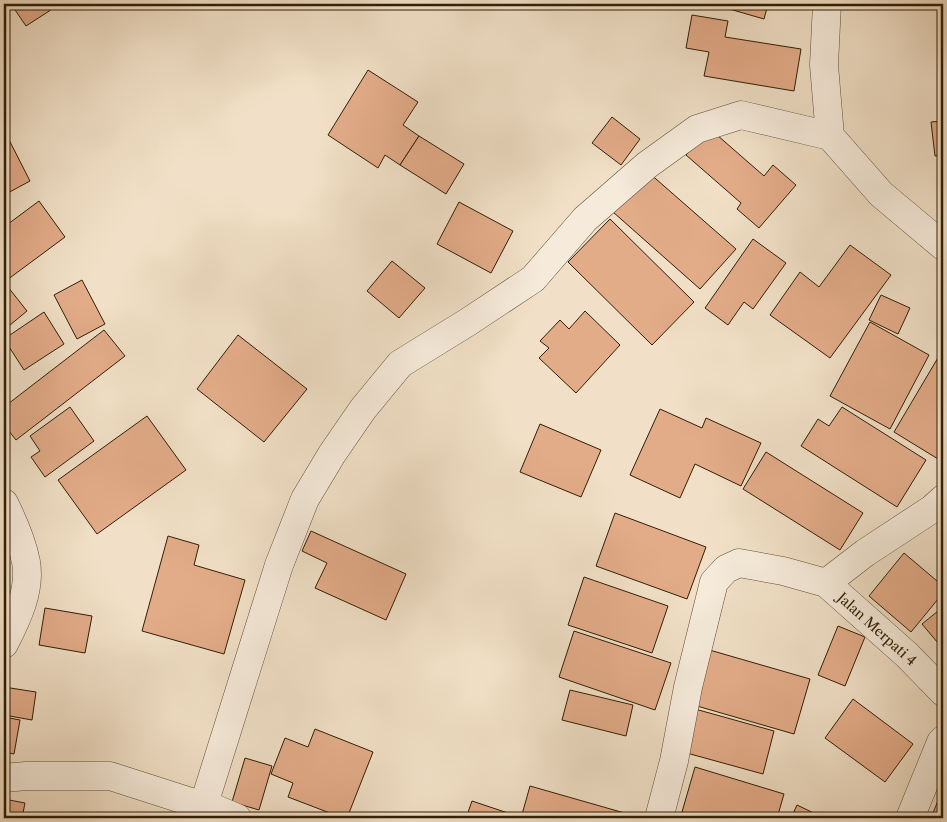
<svg xmlns="http://www.w3.org/2000/svg" width="947" height="822" font-family="'Libre Caslon Text',serif">
<rect width="100%" height="100%" fill="#f1e0c7"/>
<filter id="stains"><feTurbulence type="fractalNoise" baseFrequency=".004" numOctaves="4"/><feColorMatrix values="0 0 0 0 .2 0 0 0 0 .09 0 0 0 0 .02 0 0 0 .5 -.17"/></filter>
<radialGradient id="worn" r=".72"><stop offset=".6" stop-color="#630" stop-opacity="0"/><stop offset="1" stop-color="#630" stop-opacity=".3"/></radialGradient>
<g fill="#e3ac89" stroke="#311e04">
<polygon points="11,4 60,4 26,26"/>
<polygon points="712,4 768,4 764,19"/>
<polygon points="692,15 728,21 725,37 801,49 794,91 704,76 709,52 686,48"/>
<polygon points="368,70 418,102 403,125 419,136 400,165 385,155 378,168 328,135"/>
<polygon points="612,117 640,139 621,165 592,143"/>
<polygon points="943,121 943,155 935,156 931,122"/>
<polygon points="709,128 764,176 773,165 796,185 759,228 737,209 741,203 686,155"/>
<polygon points="4,130 30,181 4,195"/>
<polygon points="419,136 464,164 446,194 400,165"/>
<polygon points="648,172 736,249 700,289 613,212"/>
<polygon points="39,201 65,237 7,280 4,276 4,227"/>
<polygon points="459,202 513,231 491,273 437,244"/>
<polygon points="610,219 694,302 652,345 568,262"/>
<polygon points="753,239 786,263 753,309 744,302 728,325 705,308"/>
<polygon points="850,245 891,275 830,358 770,315 800,272 819,287"/>
<polygon points="392,261 425,288 399,318 367,291"/>
<polygon points="82,280 105,324 77,339 54,295"/>
<polygon points="4,282 27,311 4,330"/>
<polygon points="881,295 910,308 898,334 869,320"/>
<polygon points="585,311 620,345 576,393 539,358 549,348 540,341 560,320 569,329"/>
<polygon points="44,312 64,344 24,370 4,339"/>
<polygon points="870,322 929,355 890,429 830,396"/>
<polygon points="104,330 125,356 16,440 4,425 4,407"/>
<polygon points="238,335 307,389 264,442 197,389"/>
<polygon points="939,356 943,359 943,462 894,432"/>
<polygon points="70,407 94,441 45,477 31,457 40,451 30,436"/>
<polygon points="842,407 926,460 897,507 801,446 818,419 829,426"/>
<polygon points="660,409 702,428 706,418 761,443 741,486 695,464 680,498 630,475"/>
<polygon points="147,416 186,470 97,534 58,480"/>
<polygon points="540,424 601,450 581,497 520,472"/>
<polygon points="766,452 863,513 840,550 743,489"/>
<polygon points="615,513 706,547 687,599 596,566"/>
<polygon points="311,531 406,574 386,620 315,588 327,563 302,551"/>
<polygon points="168,536 199,545 194,565 245,580 224,654 142,631"/>
<polygon points="904,553 943,586 943,593 911,632 869,596"/>
<polygon points="584,577 668,606 652,653 568,625"/>
<polygon points="943,607 943,649 922,624"/>
<polygon points="45,608 92,616 85,653 39,645"/>
<polygon points="838,626 865,637 845,686 818,675"/>
<polygon points="574,631 671,663 655,710 559,677"/>
<polygon points="706,649 810,679 794,734 690,704"/>
<polygon points="4,687 36,692 32,720 4,715"/>
<polygon points="570,690 633,705 626,736 562,720"/>
<polygon points="853,699 913,744 885,782 825,738"/>
<polygon points="695,709 774,731 763,774 683,752"/>
<polygon points="4,717 20,720 14,754 4,752"/>
<polygon points="315,729 373,752 347,818 343,818 288,797 293,783 271,774 285,738 308,747"/>
<polygon points="245,758 272,766 259,810 232,802"/>
<polygon points="695,767 784,794 777,818 702,818 682,812"/>
<polygon points="530,786 635,816 634,818 521,818"/>
<polygon points="941,793 943,794 943,818 931,818"/>
<polygon points="4,799 25,803 22,818 4,818"/>
<polygon points="472,801 520,817 519,818 466,818"/>
<polygon points="797,805 824,818 791,818"/>
</g>
<g fill="none" stroke-linecap="round" stroke-linejoin="round">
<g stroke="#614e35" stroke-width="29">
<g id="minor">
<polyline points="827,4 824,65 830,136 881,194 943,246"/>
<polyline points="943,499 932,509 865,553 826,583 907,655 943,692"/>
<path d="M4,503C13,521 22,542 26,562C31,590 17,619 4,644"/>
<polyline points="4,778 26,776 110,776 191,802 204,804 237,818"/>
<polyline points="204,804 279,565 305,499 332,454 363,409 400,364 468,322 533,279 585,219 647,165 697,129 741,115 830,136"/>
<polyline points="659,818 674,761 688,687 714,582 726,569 739,563 783,571 826,583"/>
<polyline points="910,818 941,742 943,740"/>
</g>
</g>
<use href="#minor" stroke="#f6ebdb" stroke-width="28"/>
</g>
<g text-anchor="middle" dominant-baseline="central" stroke-width="4.5" stroke-linejoin="round" paint-order="stroke">
<g font-size="14" fill="#311e04" stroke="#f6ebdb">
<text transform="translate(877 629) rotate(42)">Jalan Merpati 4</text>
</g>
</g>
<rect width="947" height="822" fill="none" stroke="#f1e0c7" stroke-width="20"/>
<rect x="5" y="5" width="937" height="812" fill="none" stroke="#311e04" stroke-width="2.5"/>
<rect x="10" y="10" width="927" height="802" fill="none" stroke="#311e04"/>
<rect width="100%" height="100%" filter="url(#stains)"/>
<rect width="100%" height="100%" fill="url(#worn)"/>
</svg>
